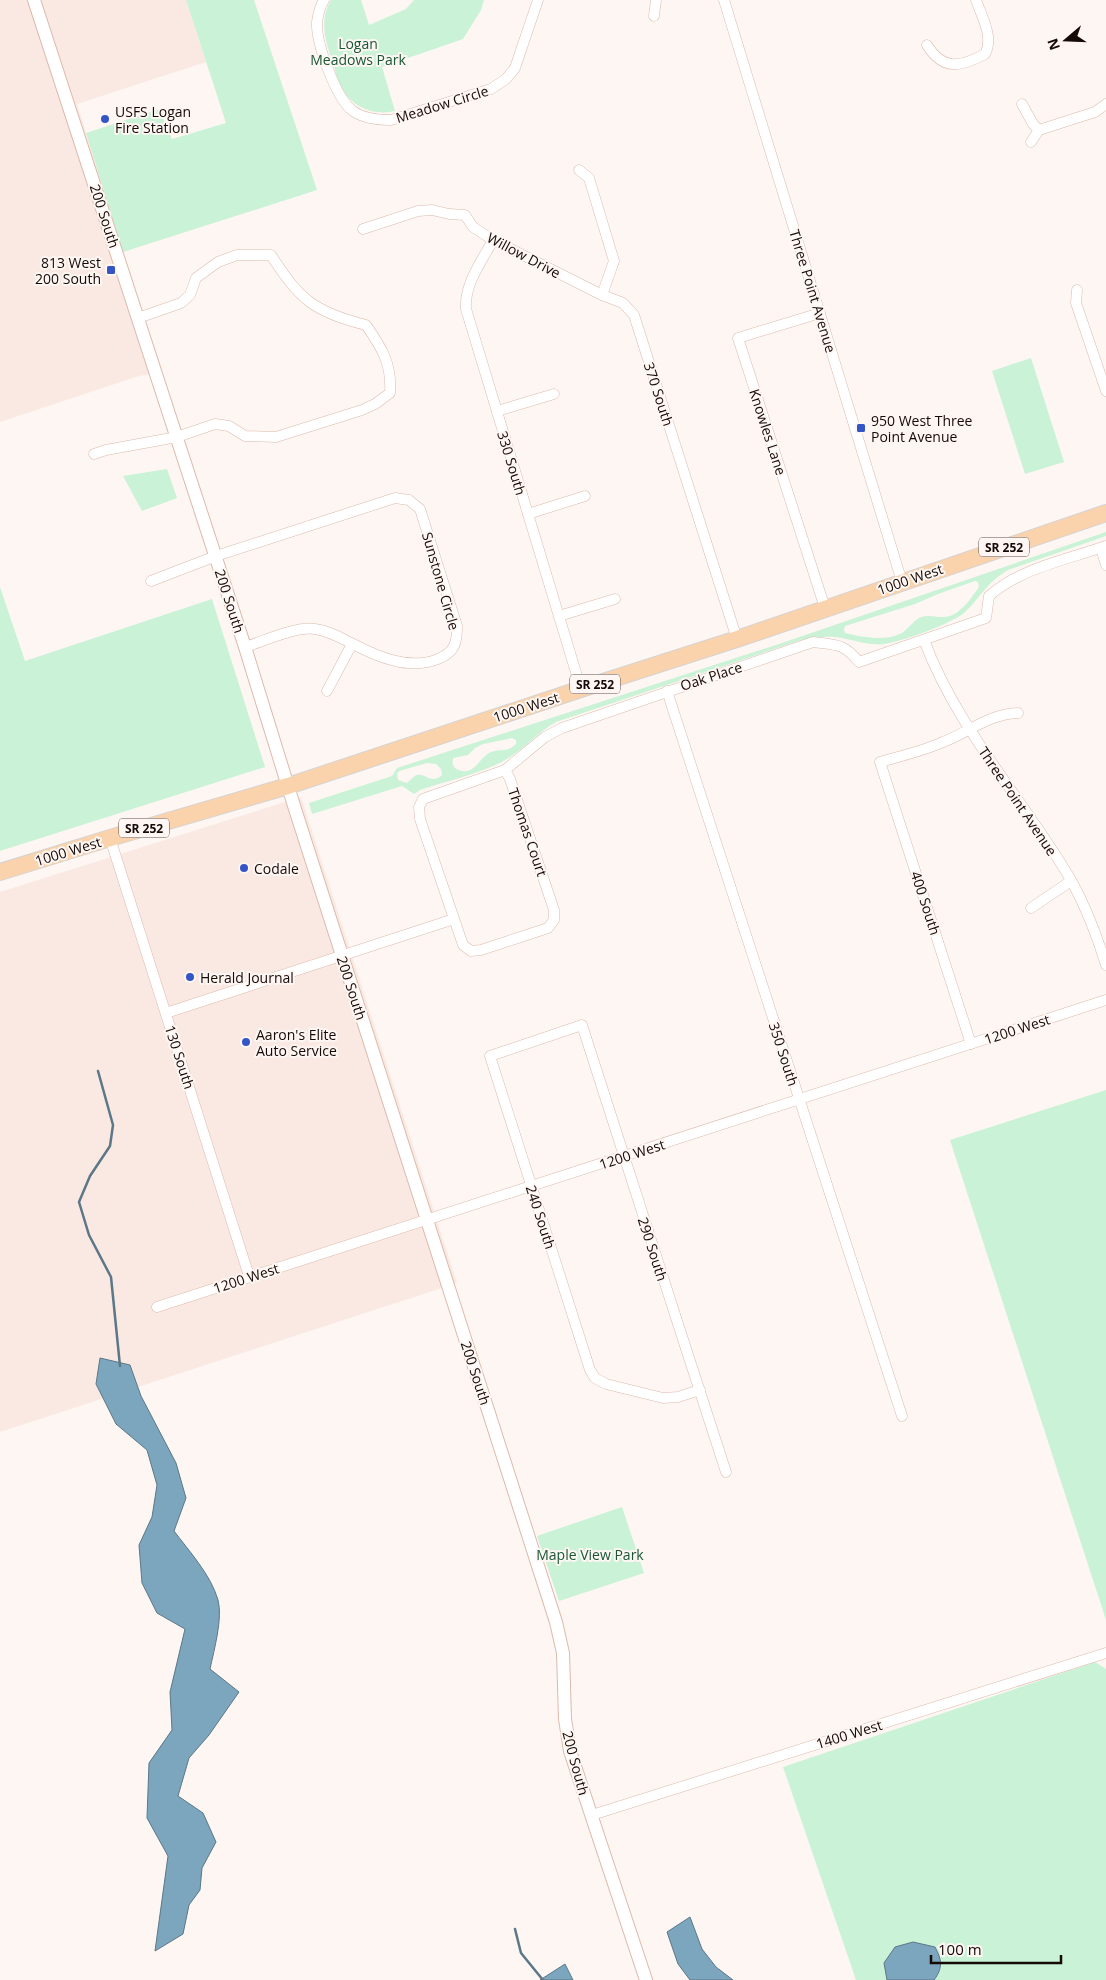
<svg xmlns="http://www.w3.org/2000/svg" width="1106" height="1980" font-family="'Open Sans',sans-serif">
<rect width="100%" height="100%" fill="#fdf6f3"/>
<g fill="#fae9e2">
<polygon points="0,0 186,0 206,62 77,104 161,373 139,376 0,422"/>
<polygon points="301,797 457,1283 0,1432 0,892"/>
</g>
<g fill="#caf2d6" fill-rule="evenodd">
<polygon points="186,0 254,0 317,190 123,252 86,133 159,109 172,139 226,123"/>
<path d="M331,0H361L369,25L406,9L414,0H484L481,10L463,39L382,67L395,111C375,116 353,108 342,89C337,81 335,69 332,60C325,39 319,20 331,0Z"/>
<polygon points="1031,358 1064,462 1025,474 992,371"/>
<polygon points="167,469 177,498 142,511 123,476"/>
<path d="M1106,532V536L1008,570C986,583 982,596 965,612C954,623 900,642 884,644C867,646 852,639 835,637C823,636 813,638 801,640L556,722C538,732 525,748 507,759C484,773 446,781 420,790L414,794L402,786L312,814L309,803L392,776L397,768L779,644ZM975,581L978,582L979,587C970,599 959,618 942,617C934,617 927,614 919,618C912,622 908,629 902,633C885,642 863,637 845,633L844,630L845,626L915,604L938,594ZM512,738L516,740V744C507,753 502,748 491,752C479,757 475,776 459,770C453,768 452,765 453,758L468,755L475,748L483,744ZM427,763L436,764L441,769L442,775C430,785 427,773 417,775C414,776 410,780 407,783L398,780L397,774L399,771Z"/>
<polygon points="0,587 25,661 212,599 265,767 0,851"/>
<polygon points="1106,1090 1106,1620 950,1140"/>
<polygon points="622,1507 644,1573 559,1601 537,1536"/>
<polygon points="1095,1662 1106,1669 1106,1980 856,1980 783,1767"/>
</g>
<g fill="#7ba6be" stroke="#5c7787">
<path d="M100,1358L130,1365L141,1396L176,1463L186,1498L174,1531C189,1551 211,1575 218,1600C223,1618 214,1650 210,1669L239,1692L209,1735L189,1758L178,1796L203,1813L216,1842L202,1868L200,1890L189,1905L183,1934L155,1951L168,1856L147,1818L149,1763L172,1730L170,1692L185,1629L157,1613L142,1583L139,1545L152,1517L157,1485L147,1450L116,1424L96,1384Z"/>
<polygon points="690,1917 702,1949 716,1967 733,1980 690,1980 678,1964 667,1932"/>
<path d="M913,1942L935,1947C942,1960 943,1968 934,1980H887L884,1963L895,1947Z"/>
<polygon points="565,1964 573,1980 540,1980"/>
</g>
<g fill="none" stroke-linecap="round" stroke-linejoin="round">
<g stroke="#5c7787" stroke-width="2.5">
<polyline points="98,1071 113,1125 110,1146 90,1176 79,1202 89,1235 111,1277 120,1366"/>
<polyline points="515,1929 521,1953 543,1980"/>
</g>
<g stroke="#dcbaac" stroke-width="11">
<g id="minor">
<path d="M324,0C320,6 318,15 317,22C316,43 336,99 353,111C364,119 378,120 391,120L491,89L506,79L515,68L538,0"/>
<polyline points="724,0 902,582"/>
<polyline points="654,16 656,0"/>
<path d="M927,45C943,71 961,67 985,54C994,38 982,17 976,0"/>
<polyline points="1022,104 1033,124 1039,130"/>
<polyline points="1031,142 1039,130 1095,112 1106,104"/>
<polyline points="579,170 589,178 614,261 602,295 623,303 634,315 737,639"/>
<polyline points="363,229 418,211 432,210 449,214 465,215 473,227 493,240 602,295"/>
<path d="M493,240C482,261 464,284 466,309L581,689"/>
<polyline points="1077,290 1076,303 1106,391"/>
<polyline points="820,313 738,338 825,608"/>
<polyline points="497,411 554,394"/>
<path d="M94,454L106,450L177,437L215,424L229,426L245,436L276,437L362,410L375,404L390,393C392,364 382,348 366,325C314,312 300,300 271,255H237L218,262L196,278L190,295L181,303L138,318"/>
<polyline points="528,514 585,496"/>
<polyline points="1101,548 1106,565"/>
<path d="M151,581L216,556L395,498L409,500L420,509L457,626C457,643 455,652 438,659C409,671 376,656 351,643C339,637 329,631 315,629C297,626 264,641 245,647"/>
<polyline points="559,616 615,599"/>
<path d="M924,640C957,729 1024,800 1071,880C1086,907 1097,936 1106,965"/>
<polyline points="327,691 352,644"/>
<polyline points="667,691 902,1416"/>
<path d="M505,770L545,737L562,728L813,642C837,645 843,643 859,662L986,618L989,596C1021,568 1066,560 1106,546"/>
<polygon points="505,770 510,779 554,910 554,920 548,928 481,950 471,951 463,945 420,819 419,807 423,799"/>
<polyline points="110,838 249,1276"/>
<polyline points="1031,908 1071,881"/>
<polyline points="166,1013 454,919"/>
<path d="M971,1044L880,762C901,756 923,751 943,742C969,732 989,714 1018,713"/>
<polyline points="157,1307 1106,1000"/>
<path d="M700,1390L678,1397L663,1398L606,1384L595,1378L590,1370L490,1056L582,1025C629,1175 678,1323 726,1472"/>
<polyline points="592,1815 1106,1653"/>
</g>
</g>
<g stroke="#dcbaac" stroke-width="14">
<polyline id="tertiary" points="34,0 245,647 295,809 556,1622 563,1653 565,1719 570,1751 646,1980"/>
</g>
<g stroke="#d5d3d2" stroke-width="18">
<polyline id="primary" points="0,872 110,838 288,786 581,689 737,639 1106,513"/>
</g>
<use href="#minor" stroke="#fff" stroke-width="10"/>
<use href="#tertiary" stroke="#fff" stroke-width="12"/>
<use href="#primary" stroke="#fad3ac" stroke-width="16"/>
</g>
<g fill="#3355c6" stroke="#fdf6f3" stroke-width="2">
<circle cx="105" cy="119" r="5"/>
<rect x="106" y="265" width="10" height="10" rx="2.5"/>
<rect x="856" y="423" width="10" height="10" rx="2.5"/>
<circle cx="244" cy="868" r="5"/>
<circle cx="190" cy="977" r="5"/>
<circle cx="246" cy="1042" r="5"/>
</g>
<g text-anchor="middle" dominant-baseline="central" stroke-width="4" stroke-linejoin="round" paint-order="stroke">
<g fill="#fdf6f3" stroke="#5b514d" stroke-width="1">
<rect x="979" y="537.5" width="50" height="19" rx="4"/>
<rect x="570" y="674.5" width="50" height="19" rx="4"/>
<rect x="119" y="818.5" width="50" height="19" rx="4"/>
</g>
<g font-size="12" font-weight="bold" fill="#150a06">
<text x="1004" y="547">SR 252</text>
<text x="595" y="684">SR 252</text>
<text x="144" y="828">SR 252</text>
</g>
<g font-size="14" fill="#175733" stroke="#fdf6f3">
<text x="358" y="43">Logan<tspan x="358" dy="16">Meadows Park</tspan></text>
<text x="590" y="1554">Maple View Park</text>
</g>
<g font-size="14" fill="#150a06" stroke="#fdf6f3">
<text transform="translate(442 104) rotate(-17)">Meadow Circle</text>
<text transform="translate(105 216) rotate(72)">200 South</text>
<text transform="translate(524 255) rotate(28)">Willow Drive</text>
<text transform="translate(813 291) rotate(73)">Three Point Avenue</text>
<text transform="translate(659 394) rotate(72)">370 South</text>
<text transform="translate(768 432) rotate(72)">Knowles Lane</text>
<text transform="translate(512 463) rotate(73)">330 South</text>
<text transform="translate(910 579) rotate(-19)">1000 West</text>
<text transform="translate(441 581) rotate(74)">Sunstone Circle</text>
<text transform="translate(230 601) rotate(72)">200 South</text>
<text transform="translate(711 676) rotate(-18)">Oak Place</text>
<text transform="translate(526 707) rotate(-18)">1000 West</text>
<text transform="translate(1018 801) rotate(56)">Three Point Avenue</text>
<text transform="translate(528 832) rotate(71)">Thomas Court</text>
<text transform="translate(68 851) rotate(-17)">1000 West</text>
<text transform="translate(926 903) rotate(72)">400 South</text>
<text transform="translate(352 988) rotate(72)">200 South</text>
<text transform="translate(1017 1029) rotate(-18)">1200 West</text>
<text transform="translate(784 1054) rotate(72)">350 South</text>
<text transform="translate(180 1057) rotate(72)">130 South</text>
<text transform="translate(632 1154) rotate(-18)">1200 West</text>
<text transform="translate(541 1217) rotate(72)">240 South</text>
<text transform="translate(653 1249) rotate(72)">290 South</text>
<text transform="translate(246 1278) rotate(-18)">1200 West</text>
<text transform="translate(476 1373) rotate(72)">200 South</text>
<text transform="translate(849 1734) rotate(-17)">1400 West</text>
<text transform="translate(576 1763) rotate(75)">200 South</text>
</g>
<g font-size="14" fill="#150a06" stroke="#fdf6f3" text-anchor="start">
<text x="115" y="111">USFS Logan<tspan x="115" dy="16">Fire Station</tspan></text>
<text x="101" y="262" text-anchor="end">813 West<tspan x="101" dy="16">200 South</tspan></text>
<text x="871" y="420">950 West Three<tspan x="871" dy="16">Point Avenue</tspan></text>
<text x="254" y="868">Codale</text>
<text x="200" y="977">Herald Journal</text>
<text x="256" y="1034">Aaron's Elite<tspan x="256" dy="16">Auto Service</tspan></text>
</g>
</g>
<g transform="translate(1066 40) rotate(251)" stroke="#fdf6f3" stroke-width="4" paint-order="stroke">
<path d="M0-4L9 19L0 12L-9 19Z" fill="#150a06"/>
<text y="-8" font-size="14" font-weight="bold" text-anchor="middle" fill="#150a06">N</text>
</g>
<path d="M931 1955v8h130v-8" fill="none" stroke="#150a06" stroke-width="2.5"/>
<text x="938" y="1955" font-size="15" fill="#150a06" stroke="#fdf6f3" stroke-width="4" paint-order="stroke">100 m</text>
</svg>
